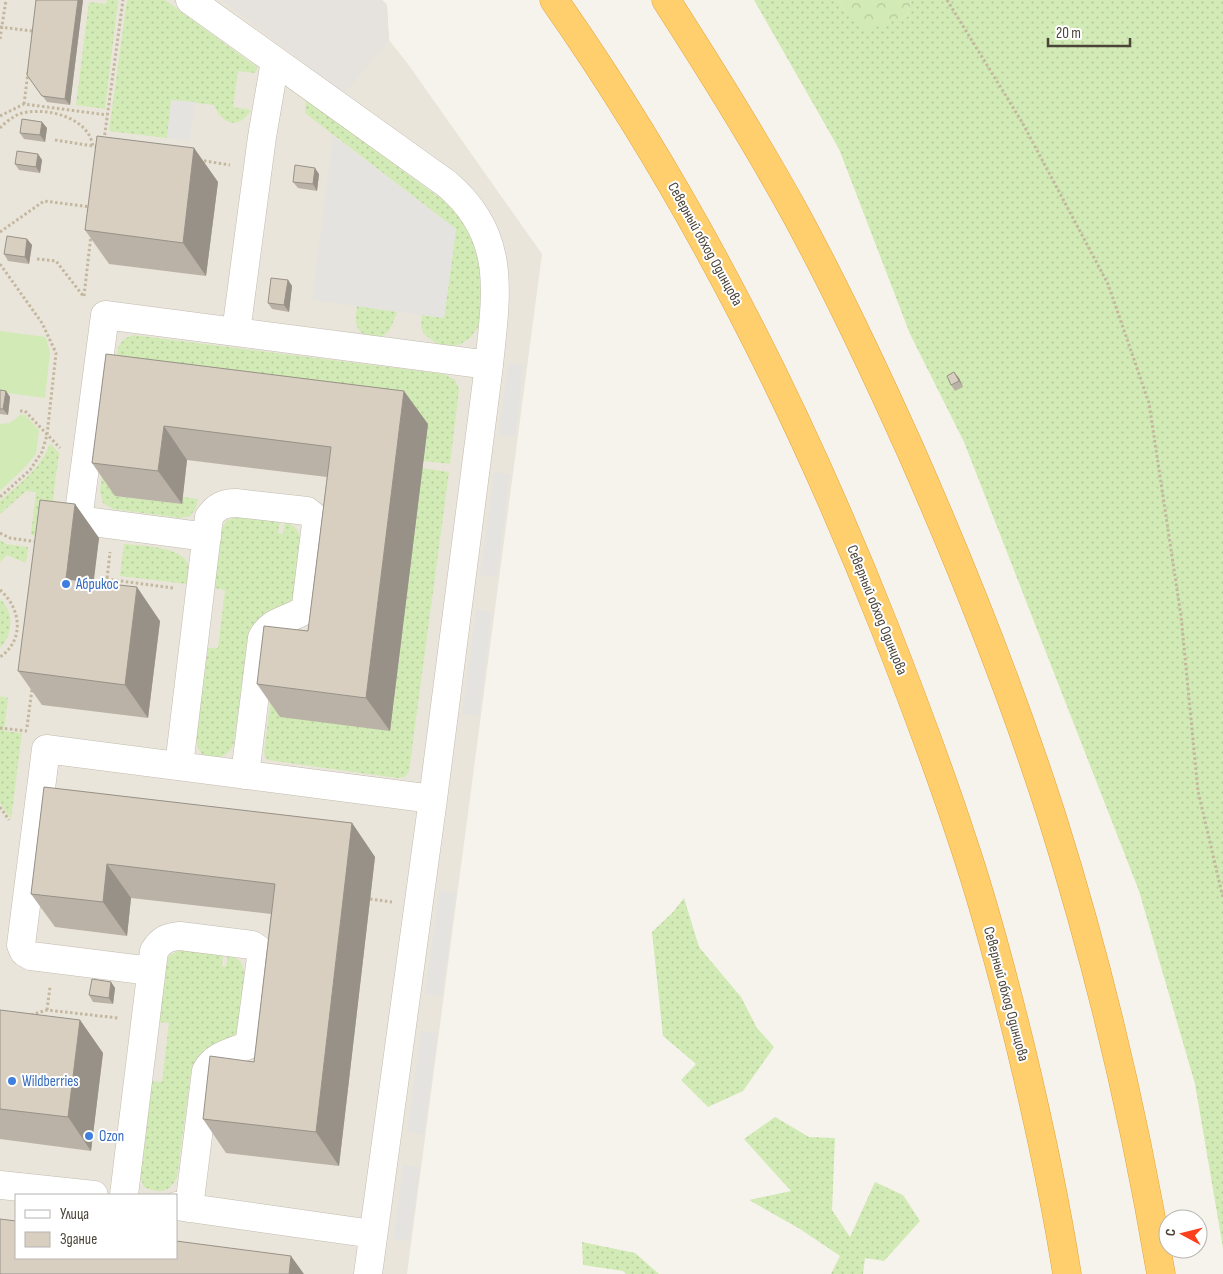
<svg xmlns="http://www.w3.org/2000/svg" width="1223" height="1274" viewBox="0 0 1223 1274" font-family="'Sofia Sans Condensed',sans-serif">
	<style>
		.residential { fill: #eae5da; fill-rule: evenodd }
		.industrial { fill: #e6e2dd }
		.grass { fill: url(#grass-dots) }
		.forest { fill: url(#forest-crowns) }
		.garden { fill: #d2eab5 }
		.parking { fill: #e5e3e0 }
		.lines { fill: none; stroke-linecap: round; stroke-linejoin: round }
		.minor-casing { stroke: #c2bbae; stroke-width: 29 }
		.highway-casing { stroke: #e0a43c; stroke-width: 29 }
		.path { stroke: #c4b79f; stroke-width: 3; stroke-dasharray: 2.5 2.5; stroke-linecap: butt }
		.minor { stroke: #fff; stroke-width: 28 }
		.highway { stroke: #ffcf6e; stroke-width: 28 }
		.wall { fill: #bab2a6 }
		.shaded-wall { fill: #979187 }
		.building { fill: #d8cfc1; stroke: #979187 }
		.shop-dot { fill: #3f7fe0; stroke: #fff; stroke-width: 2 }
		.labels { text-anchor: middle; dominant-baseline: central; stroke-width: 4; stroke-linejoin: round; paint-order: stroke }
		.street-label { font-size: 15px; fill: #4b4439; stroke: #fff }
		.shop-label { font-size: 15px; fill: #366cbe; stroke: #fff; text-anchor: start }
	</style>
	<defs>
		<pattern id="grass-dots" width="8" height="8" patternUnits="userSpaceOnUse" patternTransform="scale(1.25)"><rect width="8" height="8" fill="#d2eab5"/><path d="M2 2h.1M6 6h.1" fill="none" stroke="#b6ca9c" stroke-width="1.8" stroke-linecap="round"/></pattern>
		<pattern id="forest-crowns" width="20" height="18" patternUnits="userSpaceOnUse" patternTransform="scale(1.25)"><rect width="20" height="18" fill="#d2eab5"/><path d="M2 6a3 3 0 1 1 6 0M12 15a3 3 0 1 1 6 0" fill="none" stroke="#b6ca9c"/></pattern>
	</defs>
	<rect width="100%" height="100%" fill="#f6f3ec"/>
	<path class="residential" d="M0,0H382L387,5L389,40L408,64L542,254L407,1274H0ZM16,1195H176V1258H16Z"/>
	<path class="industrial" d="M222,0H382L387,5L389,40L344,94Z"/>
	<path class="grass" d="M107,0H118L105,109L76,105L89,2L106,4Z
		M127,0H165L257,67L256,73L238,71L233,107L251,110C239,130 222,125 214,105L172,100L167,138L109,131Z
		M754,0H838L846,12L888,22L908,16L911,0H1223V1248L1195,1084L1139,891L964,442L910,334L839,149Z
		M306,100L454,208L468,224L482,269L483,297L479,326L470,338L459,345L447,346L437,344L424,334L421,326L422,315L444,318L456,229L305,113Z
		M357,306L397,312C394,319 392,327 387,333C378,341 361,337 357,326C354,321 357,312 357,306Z
		M133,335L444,374L455,380L459,389L450,464L423,461L427,424L129,387L115,496L181,504L183,497L198,499L196,508L190,516L181,518L113,509L103,503L100,491L118,347L124,339Z
		M50,443L59,453L48,537L31,535L36,492L26,491L0,514V501C19,484 41,469 50,443Z
		M422,468L449,472L409,771L405,777L397,778L268,760L265,757L264,752L276,658L390,731Z
		M241,515L280,520L278,533L283,534L285,520L296,528L301,538L293,600C272,617 259,605 248,638L234,744C225,763 199,764 196,740L208,648H218L225,590L214,588L222,529L226,521Z
		M0,540L6,544L28,547L26,563L7,555L0,562Z
		M124,544C141,546 187,546 189,568C189,573 187,579 187,584L120,576Z
		M0,599C15,613 13,634 0,648Z
		M0,696L8,698L4,731L22,733L11,819L0,803Z
		M684,898L699,947L741,997L757,1028L774,1047L743,1091L708,1107L681,1080L696,1064L663,1036L652,932L673,912Z
		M184,948L223,953L222,966L226,967L228,954L240,961L245,972L237,1034C216,1050 201,1040 191,1072L177,1177C170,1193 159,1194 144,1187L139,1174L152,1081L162,1082L169,1023L158,1022L166,962L170,955Z
		M775,1117L809,1137L835,1138L832,1210L850,1237L875,1182L903,1195L920,1221L884,1261L865,1258L863,1274H831L840,1256L800,1229L749,1200L791,1191L744,1139Z
		M582,1242L635,1253L659,1274H626L623,1271L583,1265Z"/>
	<path class="forest" d="M838,0H911L908,16L864,30L846,12Z"/>
	<path class="garden" d="M0,331L46,337L50,353L45,398L0,392Z
		M21,414L25,415L39,430L36,454L26,466L0,491V424L10,423Z"/>
	<path class="parking" d="M171,100L195,102L190,141L167,138Z
		M333,136L456,229L444,318L312,300Z
		M508,363L524,365L515,437L498,435Z
		M494,472L510,474L497,577L480,575Z
		M476,610L492,612L479,716L462,714Z
		M439,891L456,893L442,996L425,994Z
		M421,1031L438,1033L424,1135L407,1132Z
		M403,1164L420,1167L410,1241L393,1239Z"/>
	<g class="lines">
		<defs>
			<path id="minor" d="M190,0L447,184C508,236 496,294 489,365L433,799L368,1274
				M236,332L262,137L275,61
				M207,537L78,520L105,315L489,365
				M179,766L209,517C216,507 223,503 236,503L307,511L313,516L316,524L306,605L303,611C288,620 270,621 262,638L245,775
				M151,971L31,956L24,952L21,945L46,749L433,799
				M0,1185L94,1195
				M124,1195L154,951C161,940 167,937 180,936L252,945L258,949L261,958L250,1039L248,1045C232,1053 215,1054 206,1071L189,1208
				M176,1206L373,1234"/>
			<path id="highway" d="M554,0C690,194 797,406 884,626C912,697 939,769 963,842C986,910 1004,980 1021,1049C1039,1124 1055,1198 1067,1274
				M666,0C711,70 755,140 795,213C837,290 874,369 910,449C963,569 1012,692 1052,817C1099,966 1135,1119 1161,1274"/>
		</defs>
		<use href="#minor" class="minor-casing"/>
		<use href="#highway" class="highway-casing"/>
		<path class="path" d="M947,0L1022,122L1108,284L1149,403L1181,616L1198,791L1223,898
			M0,27L32,31V34
			M0,39L6,0
			M24,104L28,72
			M0,116L24,104L107,115
			M0,128C5,123 12,117 19,114C40,107 77,114 89,135C91,138 92,143 93,146L99,147
			M55,140L93,146
			M104,140L123,0
			M199,160L230,165
			M0,232L44,201L91,207
			M37,259L56,261L84,297
			M0,264L42,323L56,353L47,435L42,452L30,470L0,497
			M84,296L91,235
			M20,411H25L60,448
			M0,533L10,538L38,542
			M106,579L173,588
			M106,588L110,552
			M0,590C21,608 25,640 0,657
			M27,727L32,689
			M0,728L27,731
			M0,807L9,820
			M370,899L392,902
			M47,1010L50,987
			M31,1015L47,1010L118,1018"/>
		<use href="#minor" class="minor"/>
		<use href="#highway" class="highway"/>
	</g>
	<path class="wall" d="M36,0H83L70,105L47,102L27,75Z
		M42,122L47,128L45,142L24,139L20,133Z
		M194,148L218,182L206,276L109,264L85,230Z
		M38,154L42,160L40,173L19,170L15,164Z
		M319,174L317,191L298,188L293,182Z
		M27,239L32,245L29,264L8,261L4,254Z
		M288,280L292,286L289,312L272,309L268,303Z
		M106,354L428,424L390,731L280,717L257,684L308,631L327,477L187,460L182,504L115,496L92,463Z
		M959,378L963,387L955,391L951,385Z
		M0,390L6,391L10,397L8,415L0,414Z
		M75,504L99,538L93,582L160,621L148,718L42,705L18,671Z
		M44,787L352,823L375,857L339,1166L226,1153L203,1119L254,1062L271,914L131,898L127,936L55,927L31,894Z
		M111,982L115,988L113,1004L93,1002L89,995Z
		M0,1010L80,1020L103,1053L91,1151L0,1139Z"/>
	<path class="shaded-wall" d="M78,0H83L70,105L65,99Z
		M42,122L47,128L45,142L40,135Z
		M194,148L218,182L206,276L183,243Z
		M38,154L42,160L40,173L36,167Z
		M315,168L319,174L317,191L313,184Z
		M27,239L32,245L29,264L25,257Z
		M288,280L292,286L289,312L284,305Z
		M954,372L959,378L963,387L959,381Z
		M6,391L10,397L8,415L3,409Z
		M404,391L428,424L390,731L366,698Z
		M164,426L187,460L182,504L158,471Z
		M75,504L99,538L90,612L66,579Z
		M137,587L160,621L148,718L125,685Z
		M352,823L375,857L339,1166L316,1132Z
		M107,864L131,898L127,936L103,902Z
		M111,982L115,988L113,1004L109,998Z
		M80,1020L103,1053L91,1151L68,1117Z
		M291,1256L304,1274H289Z"/>
	<path class="building" d="M36,0H78L65,99L42,96L27,75Z
		M22,119L42,122L40,135L20,133Z
		M97,136L194,148L183,243L85,230Z
		M17,151L38,154L36,167L15,164Z
		M295,165L315,168L313,184L293,182Z
		M7,236L27,239L25,257L4,254Z
		M271,278L288,280L284,305L268,303Z
		M106,354L404,391L366,698L257,684L264,626L308,631L331,447L164,426L158,471L92,463Z
		M954,372L959,381L951,385L947,376Z
		M0,390L6,391L3,409H0Z
		M40,500L75,504L66,579L137,587L125,685L18,671Z
		M44,787L352,823L316,1132L203,1119L210,1056L254,1062L275,884L107,864L103,902L31,894Z
		M92,979L111,982L109,998L89,995Z
		M0,1010L80,1020L68,1117L0,1109Z
		M0,1219L16,1221V1258H176V1241L291,1256L289,1274H0Z"/>
	<g class="shop-dot">
		<circle cx="66" cy="584" r="5"/>
		<circle cx="12" cy="1081" r="5"/>
		<circle cx="89" cy="1136" r="5"/>
	</g>
	<g class="labels">
		<g class="street-label">
			<text transform="translate(705 244) rotate(61)">Северный обход Одинцова</text>
			<text transform="translate(877 610) rotate(68)">Северный обход Одинцова</text>
			<text transform="translate(1006 994) rotate(75)">Северный обход Одинцова</text>
		</g>
		<g class="shop-label">
			<text x="76" y="584">Абрикос</text>
			<text x="22" y="1081">Wildberries</text>
			<text x="99" y="1136">Ozon</text>
		</g>
	</g>
	<rect x="15" y="1194" width="162" height="65" fill="#ffffff" stroke="#b7b4b0"/>
	<rect x="25" y="1210" width="25" height="8" fill="#ffffff" stroke="#b7b4b0"/>
	<text x="60" y="1219" font-size="15" fill="#4b4439">Улица</text>
	<rect x="25" y="1232" width="25" height="15" fill="#d8cfc1" stroke="#b7b4b0"/>
	<text x="60" y="1244" font-size="15" fill="#4b4439">Здание</text>
	<g transform="translate(1183 1234) rotate(277)"><circle r="24" fill="#ffffff" stroke="#b7b4b0"/>
	<path d="M0-4L9 19L0 12L-9 19Z" fill="#fc3f1d"/>
	<text y="-8" font-size="14" font-weight="bold" text-anchor="middle" fill="#4b4439">С</text>
	</g>
	<path d="M1048 38v8h82v-8" fill="none" stroke="#4b4439" stroke-width="2.5"/>
	<text x="1056" y="38" font-size="15" fill="#4b4439" stroke="#ffffff" stroke-width="4" paint-order="stroke">20 m</text>
</svg>
